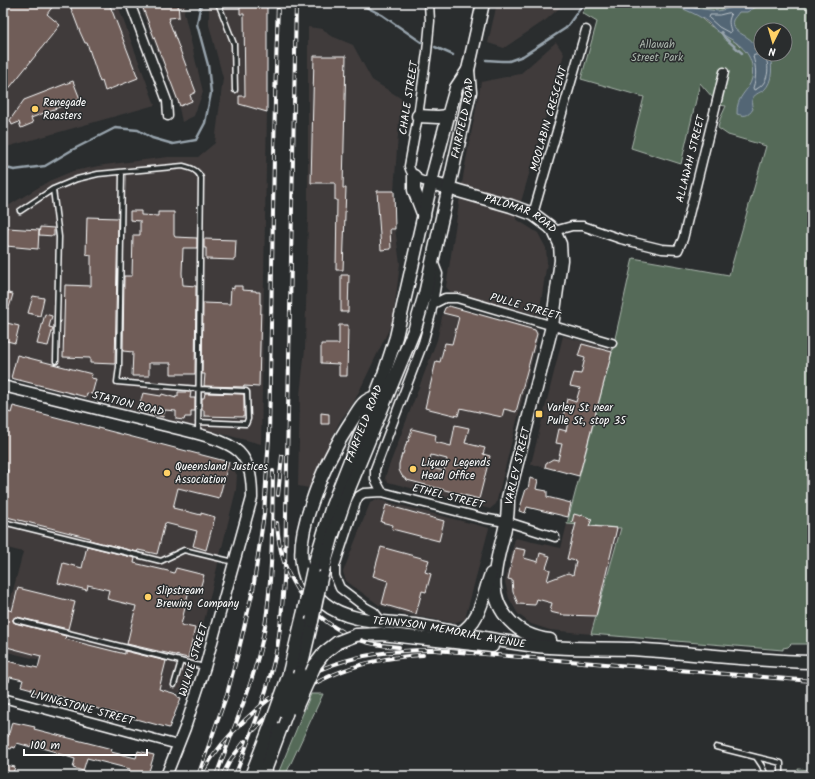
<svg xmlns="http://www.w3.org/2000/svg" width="815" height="779" viewBox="0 0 815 779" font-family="Kalam,sans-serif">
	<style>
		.built { fill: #3f3b3b }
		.green { fill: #546b58; stroke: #aab5ac; fill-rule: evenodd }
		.water { fill: #526675; stroke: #97a3ac }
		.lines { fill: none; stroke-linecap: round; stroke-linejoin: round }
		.shore { stroke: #bac2c8; stroke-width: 1 }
		.stream { stroke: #97a3ac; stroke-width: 2.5 }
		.building { fill: #6f5d58; stroke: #fff; fill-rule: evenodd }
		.service-casing { stroke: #fff; stroke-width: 7 }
		.minor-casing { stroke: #fff; stroke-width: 11 }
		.tertiary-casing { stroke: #fff; stroke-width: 13 }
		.secondary-casing { stroke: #fff; stroke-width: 15 }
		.service { stroke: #2a2d2e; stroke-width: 4 }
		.minor { stroke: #2a2d2e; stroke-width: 8 }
		.tertiary { stroke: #2a2d2e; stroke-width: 10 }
		.secondary { stroke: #2a2d2e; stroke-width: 12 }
		.rail-casing { stroke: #fff; stroke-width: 4 }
		.rail { stroke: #2a2d2e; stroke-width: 2.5; stroke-dasharray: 8; stroke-linecap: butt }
		.secondary-bridge-casing { stroke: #fff; stroke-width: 15; stroke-linecap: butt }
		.secondary-bridge { stroke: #2a2d2e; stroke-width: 12 }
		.poi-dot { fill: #ffd166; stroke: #2a2d2e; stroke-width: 1.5 }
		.labels { text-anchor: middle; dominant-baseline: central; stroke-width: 3; stroke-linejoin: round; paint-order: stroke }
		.park-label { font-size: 11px; fill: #aab5ac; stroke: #2a2d2e }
		.street-label { font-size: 11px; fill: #fff; stroke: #2a2d2e }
		.poi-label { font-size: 11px; fill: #fff; stroke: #2a2d2e; text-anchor: start }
	</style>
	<rect width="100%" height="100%" fill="#2a2d2e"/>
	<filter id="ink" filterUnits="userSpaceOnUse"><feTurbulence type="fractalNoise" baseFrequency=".025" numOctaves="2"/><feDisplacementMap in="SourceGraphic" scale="8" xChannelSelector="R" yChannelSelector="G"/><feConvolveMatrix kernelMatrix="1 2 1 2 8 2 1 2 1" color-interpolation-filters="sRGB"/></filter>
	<g filter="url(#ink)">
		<path class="built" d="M3,3H117L155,105L3,148Z
			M139,3H186L184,12L203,92L194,116L182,122L179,108Z
			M215,3H267V112L261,444L3,377V209L49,181L73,171L104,165L168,157H198L215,143L223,78L209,25V5Z
			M497,3H565L547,19L504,48L488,43Z
			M308,27L323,29L329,35L353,45L372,80L402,99L399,121L394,191L395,229L400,263L393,321L355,400L339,423L309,488L298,486L300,395L305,349L308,218Z
			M556,42L564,54L516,219L538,233L546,248L547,262L539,315L451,292L446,287L464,171L481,82L520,74Z
			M449,306L535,328L539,333L496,504L490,509L388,482L385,479L386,474L437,340L444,308Z
			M563,336L613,349L579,476L531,464Z
			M3,404L229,462L237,475L236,490L186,695L3,651V629L23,552L3,547Z
			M376,499L489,528L465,619L454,623L408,615L379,605L346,581L343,572L370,503Z
			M567,524L621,528L591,634L550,630L531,624L518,614L509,598L505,582L515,538L561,548Z"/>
		<path class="green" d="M589,3H812V649L807,644H791L788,647L783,648V650L591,634L621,528L567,524L612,352L633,258L729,275L766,146L728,135L718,128L720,119L726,106L719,105L700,83L681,164L631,148L644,97L581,79L597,22L582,13ZM693,7L742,39L740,47C726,31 705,29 693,7ZM761,30H785V54H761Z
			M311,694H323L285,776H277Z
			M798,769L812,770V776H798Z"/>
		<path class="water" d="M673,3H685L695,8L718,11L749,3H763L747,12H739C737,15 734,18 733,20C728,34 758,36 754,49L756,51H761V54H769C773,65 773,82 764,90C759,93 754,94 752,100C751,103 752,106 753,109C748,117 744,116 737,114C736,95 749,92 752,78C755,58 744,46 727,37C724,35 720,33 717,31C714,29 713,26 710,24C700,15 685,10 672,4Z"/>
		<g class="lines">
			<path class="shore" d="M729,13L731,15C728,21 729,24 731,31L730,33L719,27L709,18L710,15H719Z
				M763,54L755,55L753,56C756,68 757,76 753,88L754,90C769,85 771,66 764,54"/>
			<path class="stream" d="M358,3L382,15L421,42
				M721,32L725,38L742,53
				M435,47L453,55
				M486,60L502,61H509L523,56L566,28L584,3
				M3,167L14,170L45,166L72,150L115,128L138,130L152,138L173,144L196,140L205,123L211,93L208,65L197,24L201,3"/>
		</g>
		<path class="building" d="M3,3H50L53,6L47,14L60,25L3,96Z
			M69,3H109L138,78L105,91L102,81L100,82L87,43H85L80,32Z
			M141,3H178L179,17L169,18L170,20L169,21L196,92L190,95L192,101L180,106Z
			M240,3H267V112L239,104V96H245L244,14H240Z
			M314,56H346L343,188H346L343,270H336L337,200H335V183H311Z
			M73,81L80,99L31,118L33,123L21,128L19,122L12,125L10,120L24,100Z
			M377,191H394L395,229H390L391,249L381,250Z
			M130,211H141V215L158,216V212H174V235L175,237L197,238V248H183L182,273L183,285L196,286L195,374H171V363H149V376H132L133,352L123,351L124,276H132L133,235H140V221L130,220Z
			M87,217L118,218L115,364L90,363V358L63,357L65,285L91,286V255L86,254Z
			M40,227L54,228V236L39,235Z
			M7,228L39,230L38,249L6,246Z
			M204,239L236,240L235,260L206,259V248H204Z
			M341,275H349L348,312H341Z
			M234,286H242V290L256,291V292H260V304H261L259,387L244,386V387L204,386L205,374H202L203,303L230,304L231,288L234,289Z
			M3,292L13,294L9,308L3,307Z
			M33,296L44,298L40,316L28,313Z
			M449,306L535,330L537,334L516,412L504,409L502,417L460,408L458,416L425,408L436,361L440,362L445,343L452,344L459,317L443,313L445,308Z
			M45,314L52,316L49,327L53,328L48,346L37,344Z
			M3,322L19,326L15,343L3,340Z
			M339,325H348L347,376H339V364L321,363V344H339Z
			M582,344L612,352L579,476L545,467L546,463L553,459L558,460L562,444L556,443L559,429L566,431L569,418L563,417L567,399L576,402L580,388L570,386L574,373L581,374L585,358L578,356Z
			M17,355L92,374L91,378L96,379L92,394L87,393L86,397L11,378Z
			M178,392H191L190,398H195V411H191V417H185L184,420L176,419V411L165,410L163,417L138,410L143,393L161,396L162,394L176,398V396H178Z
			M205,393L244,394V417L204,416V410H202V398H204Z
			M13,406L229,462L219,498L178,488L173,508L201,515V513L215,517L206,550L193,546L197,531L165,523L157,554L138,550L137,552L89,540L90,538L3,516V489L8,470L3,469V410L11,413Z
			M321,413L329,414V424H321Z
			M455,425L469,428L465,443L485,448L483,454L490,456L479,499L407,480L402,476L399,470V464L402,454H403L407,441L408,442L412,429L436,435L435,442L451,446ZM431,455L447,459L444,471L428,467Z
			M530,478L538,480L536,489L547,491V497L571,503L568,517L527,507L525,513L519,511L526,489H528Z
			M386,505L444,521L439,541L392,529L393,525L381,522Z
			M574,514L581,516L582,515L592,519L589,526L617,528L596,616L563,615L550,612L552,603L537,599L535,605L518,604L513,592L512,580L508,579L515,548L526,550L524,558L538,562L540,553L550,556L546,568L550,570L547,581L568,573L573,575L576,561L567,559L576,523L572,522Z
			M87,546L135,558L134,563L168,571L174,573L176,568L204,575L199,592L189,590L181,625L195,628L188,658L127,644L136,606L107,599L109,590L88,585L87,590L58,583L63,563L82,568Z
			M381,547L429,560L425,572L431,574L426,592L422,591L416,614L382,604L388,581L373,576Z
			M18,588L75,602L68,629L17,617L13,619V621L15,623L66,636L65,639L125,654V651L166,661L159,689L173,693L178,695V697L181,698L169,728L65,700V698L42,692L41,694L31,691L32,689L21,686L23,680L10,677L9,682L3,681V660L38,668L41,656L3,646L5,636H3V608L12,611Z
			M12,722L35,727L34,729L112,749L111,752L136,758L138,751L154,755L150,768L148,773H146L145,776H128L130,769L87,758L83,771L73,768L75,759L56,753V752L31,745V747L17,743L15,748L12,747L11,749L3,747V736L8,737Z
			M6,765L15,767L12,776H3Z"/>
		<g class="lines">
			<defs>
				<path id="service" d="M218,3L234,44L235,90
					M122,172L119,367L117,382L199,389L246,391L247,392L248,419L246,424L198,422
					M53,189L59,237L56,361
					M20,211L53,189L77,179L98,174L183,166C191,168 198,170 201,178L198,434
					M3,522L161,561L184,550L234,562
					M16,620L204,667
					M174,685L181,661
					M716,747L756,757L762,766L766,776
					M756,757L781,763V776"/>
				<path id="minor" d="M130,3L167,101L168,116
					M429,3L430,21L427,52L418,116L409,166C412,178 420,181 431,183
					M533,214L586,30
					M554,231L572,226H583L621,239L662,249L678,250L683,239L724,72
					M433,304L445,298H457L612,343
					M382,492L375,479V469L423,343L431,314L438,274L433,261
					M381,621L374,612L365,607L340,588L335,576V566L356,502L359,496L364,493L382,492L483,518L511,523L555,537
					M3,698L178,745"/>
				<path id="tertiary" d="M3,386C56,399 109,412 162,425C182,430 225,438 239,452C251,464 252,482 252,498L205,667L185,728L166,776"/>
				<g id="secondary">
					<path d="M418,116L438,117L448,116"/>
					<path d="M414,176V190L424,216"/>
					<path id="s1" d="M431,183L511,206L533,214L549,226L554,231L560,244L561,260L552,326L508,498C508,506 508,515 506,523C500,556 481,591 510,621C520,632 535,638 550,640"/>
					<path id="s2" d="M375,397C372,398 367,400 365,402C361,405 357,412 354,417C336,444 321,473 311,505C299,539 293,577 324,603C348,623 386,621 415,625C460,632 504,644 549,647C577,649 605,648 633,649C693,653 752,661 812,662"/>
					<path id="s3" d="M313,569L332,506L383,377L396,337L434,170L448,116L456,88L468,70"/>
					<path id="s4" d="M321,578L333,534L348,491L415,328L425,294L470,92L468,70L483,3"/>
					<path d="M460,633C481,621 483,595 491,574"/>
					<path d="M356,635L381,634L492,646"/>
					<path d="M315,665L324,653L338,642"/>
					<path d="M300,672L312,621"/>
					<path d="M288,677L304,611"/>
					<path d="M251,776L272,722"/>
					<path d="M263,776L286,714"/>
				</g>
			</defs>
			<use href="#service" class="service-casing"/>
			<use href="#minor" class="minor-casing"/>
			<use href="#tertiary" class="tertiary-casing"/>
			<use href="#secondary" class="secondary-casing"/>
			<use href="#service" class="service"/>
			<use href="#minor" class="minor"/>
			<use href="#tertiary" class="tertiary"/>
			<use href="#secondary" class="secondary"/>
			<defs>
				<path id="rail" d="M278,495L282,456
					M277,523C280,579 310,622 363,641C375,645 387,646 399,647
					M254,730C300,682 357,658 423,655
					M204,770C215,751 230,734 246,719C301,667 360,649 435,650L812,681
					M198,776L227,694L238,653L253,590L264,514L269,437L275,100L278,3
					M216,776C234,726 256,678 265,626C273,575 272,523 273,471
					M222,776L231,759L245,741
					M235,776C251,734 268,692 277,648C282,621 283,593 285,566L296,3"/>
			</defs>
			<use href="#rail" class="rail-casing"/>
			<use href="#rail" class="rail"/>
			<defs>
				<path id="secondary-bridge" d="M304,611L313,569
					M312,621L321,578
					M338,642L356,635
					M296,708L315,665
					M286,714L300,672
					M272,722L288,677"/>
			</defs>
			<use href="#secondary-bridge" class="secondary-bridge-casing"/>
			<use href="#secondary-bridge" class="secondary-bridge"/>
		</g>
	</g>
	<g class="poi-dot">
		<circle cx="35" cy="109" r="4"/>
		<rect x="535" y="410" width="8" height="8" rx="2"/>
		<circle cx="413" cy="469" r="4"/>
		<circle cx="167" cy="473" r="4"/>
		<circle cx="148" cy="597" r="4"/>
	</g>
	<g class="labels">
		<g class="park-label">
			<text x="657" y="45">Allawah<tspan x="657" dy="13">Street Park</tspan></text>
		</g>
		<g class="street-label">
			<text transform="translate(409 98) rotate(-81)">CHALE STREET</text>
			<text stroke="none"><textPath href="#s4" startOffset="483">FAIRFIELD ROAD</textPath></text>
			<text transform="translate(549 119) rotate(-74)">MOOLABIN CRESCENT</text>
			<text transform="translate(691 159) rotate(-76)">ALLAWAH STREET</text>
			<text stroke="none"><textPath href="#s1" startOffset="95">PALOMAR ROAD</textPath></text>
			<text transform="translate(525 307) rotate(16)">PULLE STREET</text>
			<text transform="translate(128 404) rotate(14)">STATION ROAD</text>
			<text stroke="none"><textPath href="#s3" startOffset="154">FAIRFIELD ROAD</textPath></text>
			<text transform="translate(518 466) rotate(-77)">VARLEY STREET</text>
			<text transform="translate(448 497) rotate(14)">ETHEL STREET</text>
			<text stroke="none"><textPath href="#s2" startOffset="364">TENNYSON MEMORIAL AVENUE</textPath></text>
			<text transform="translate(194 660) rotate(-73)">WILKIE STREET</text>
			<text transform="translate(82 708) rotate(15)">LIVINGSTONE STREET</text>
		</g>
		<g class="poi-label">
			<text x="43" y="103">Renegade<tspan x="43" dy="13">Roasters</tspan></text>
			<text x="547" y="408">Varley St near<tspan x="547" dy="13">Pulle St, stop 35</tspan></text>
			<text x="421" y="463">Liquor Legends<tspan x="421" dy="13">Head Office</tspan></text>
			<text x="175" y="467">Queensland Justices<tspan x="175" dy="13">Association</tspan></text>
			<text x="156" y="591">Slipstream<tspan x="156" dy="13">Brewing Company</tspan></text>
		</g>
	</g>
	<rect width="815" height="779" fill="none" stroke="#2a2d2e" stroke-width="16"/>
	<rect x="8" y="8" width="799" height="763" fill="none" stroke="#fff" stroke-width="1.5" filter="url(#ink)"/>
	<g transform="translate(773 42) rotate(185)"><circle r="19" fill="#2a2d2e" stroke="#7f8182"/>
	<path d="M0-3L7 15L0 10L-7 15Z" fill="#ffd166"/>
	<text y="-6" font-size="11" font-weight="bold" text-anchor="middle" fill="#ffffff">N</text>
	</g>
	<path d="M24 749v6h123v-6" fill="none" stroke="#ffffff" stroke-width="2"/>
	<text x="30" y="749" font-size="12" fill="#ffffff" stroke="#2a2d2e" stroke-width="3" paint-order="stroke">100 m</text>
</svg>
